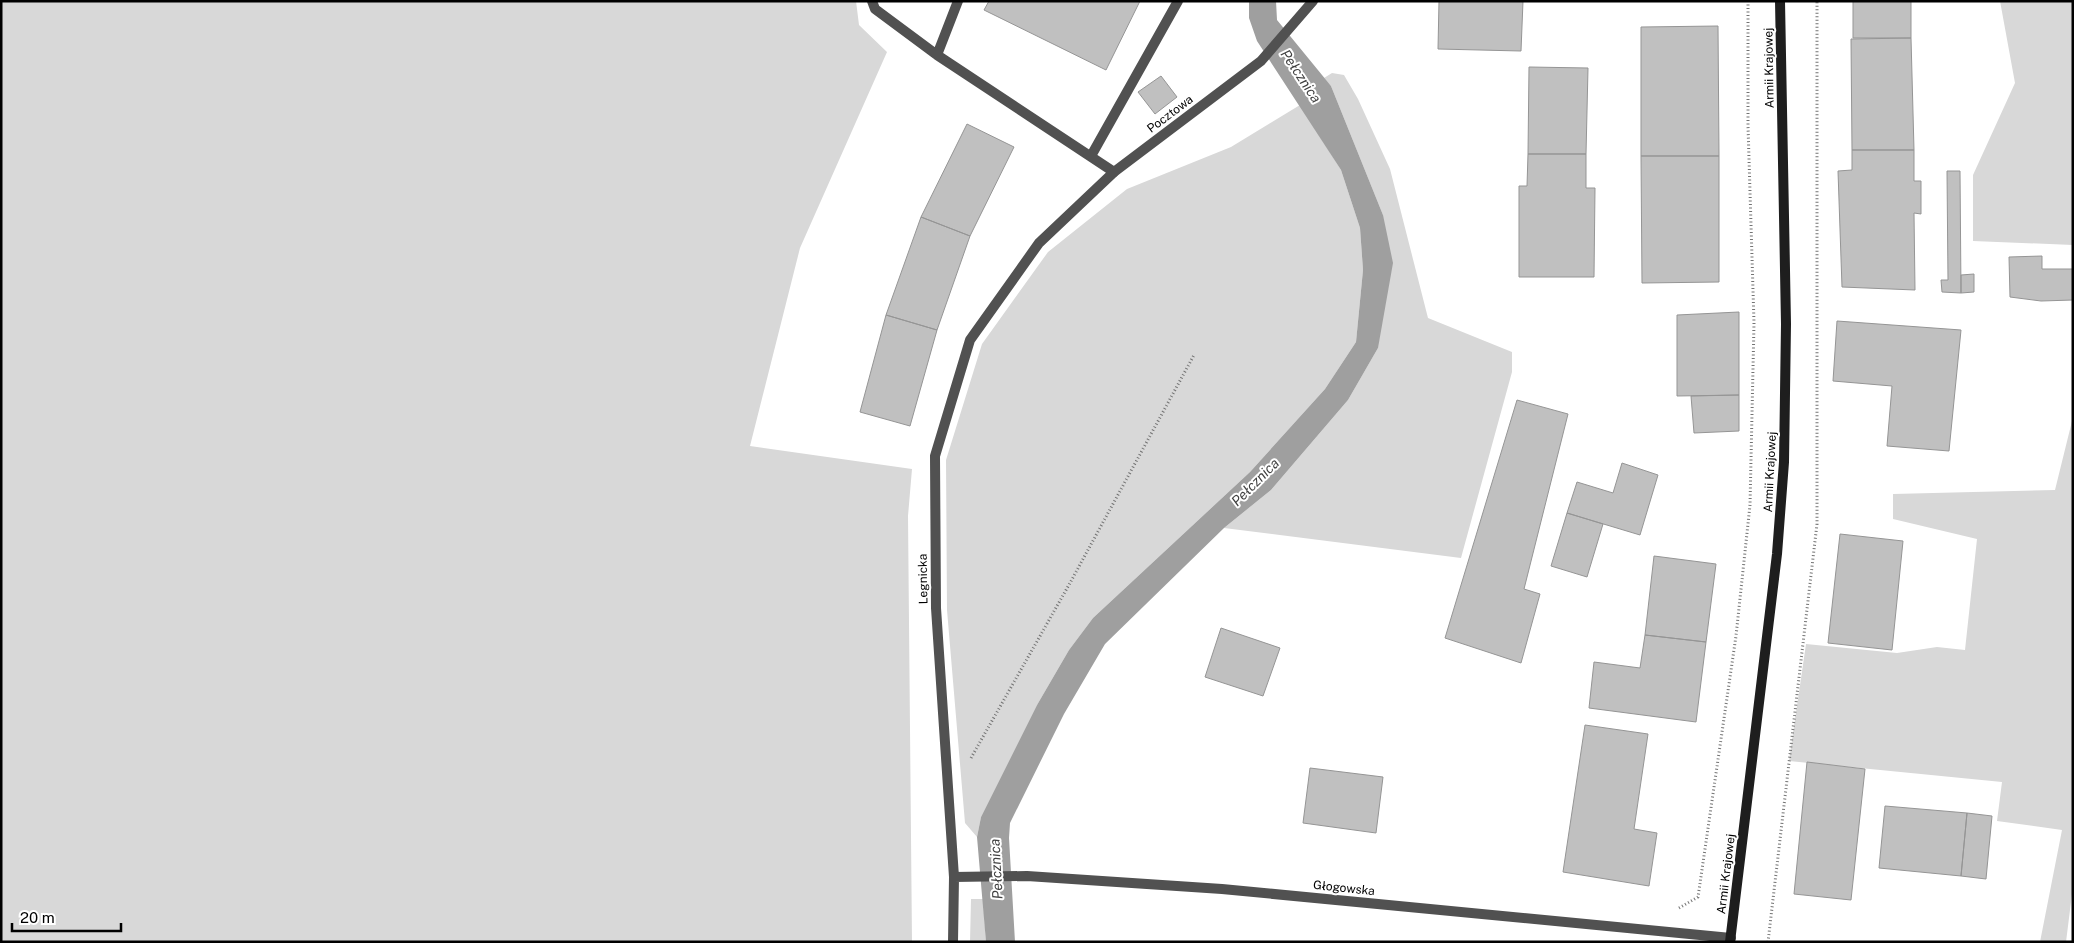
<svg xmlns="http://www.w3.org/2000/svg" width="2074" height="943" viewBox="0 0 2074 943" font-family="'Public Sans',sans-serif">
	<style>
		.green { fill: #d8d8d8 }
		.water { fill: #9f9f9f }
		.building { fill: #c0c0c0; stroke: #959595 }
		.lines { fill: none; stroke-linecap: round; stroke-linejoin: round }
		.path { stroke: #737373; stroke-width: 3; stroke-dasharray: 1 2.5; stroke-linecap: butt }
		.lane { stroke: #515151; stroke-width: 10 }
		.street { stroke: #515151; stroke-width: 10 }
		.secondary { stroke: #1e1e1e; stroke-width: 10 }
		.labels { text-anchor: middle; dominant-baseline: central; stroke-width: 4; stroke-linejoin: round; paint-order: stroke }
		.street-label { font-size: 12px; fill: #000; stroke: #fff }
		.water-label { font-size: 14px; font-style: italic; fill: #404040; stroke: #fff }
	</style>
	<rect width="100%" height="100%" fill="#fff"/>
	<path class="green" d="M1,1H856L859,25L887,52L800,248L750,446L912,469L908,516L912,942H1Z
		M2000,1H2073V245L1973,241V175L2015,83Z
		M1332,73L1344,75L1358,99L1390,169L1428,318L1512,352V372L1461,558L1224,528L1271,490L1348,400L1378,348L1383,215L1331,86L1324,78Z
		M1300,105L1341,170L1360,228L1363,270L1356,342L1325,389L1250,472L1093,618L1069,650L1037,705L981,817L977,837L965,823L947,610L946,460L982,344L1048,252L1127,189L1231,147Z
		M2073,417V886L2066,942H2040L2062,830L1997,821L2002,782L1789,761L1806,644L1897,653L1937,647L1965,650L1977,539L1893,519V494L2055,490Z
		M971,899H983L986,942H970Z"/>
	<path class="water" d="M1249,1H1276L1277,20L1331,86L1383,215L1393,263L1378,348L1348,400L1271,490L1224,528L1105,644L1064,714L1010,823L1009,838L1015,942H986L977,837L981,817L1037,705L1069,650L1093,618L1250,472L1325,389L1356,342L1363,270L1360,228L1341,170L1257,41L1249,18Z"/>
	<path class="building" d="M989,1H1140L1106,70L984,10Z
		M1439,1H1523L1521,51L1438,49Z
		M1853,1H1911V38H1853Z
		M1718,26L1719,156H1641V27Z
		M1911,38L1914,150H1852L1851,39Z
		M1529,67L1588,68L1586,154H1528Z
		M1161,76L1177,97L1155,114L1138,92Z
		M967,124L1014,147L970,236L921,217Z
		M1852,150H1914V181H1921V214L1914,213L1915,290L1842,287L1838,171L1852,170Z
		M1528,154H1586V188H1595L1594,277H1519V186H1527Z
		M1641,156H1719V282L1642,283Z
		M1947,171H1960L1961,293L1942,292L1941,280H1948Z
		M921,217L970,236L937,330L886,315Z
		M2042,256V269H2073V300L2041,301L2010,297L2009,257Z
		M1974,274V292L1961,293V275Z
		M1739,312V395L1677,396V315Z
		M886,315L937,330L910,426L860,412Z
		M1837,321L1961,330L1949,451L1887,446L1892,386L1833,381Z
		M1739,395V431L1694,433L1691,396Z
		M1517,400L1568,414L1524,589L1540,594L1521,663L1445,638Z
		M1622,463L1658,475L1640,535L1567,513L1577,482L1613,493Z
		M1567,513L1603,524L1587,577L1551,566Z
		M1840,534L1903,541L1892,650L1828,643Z
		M1654,556L1716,564L1706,642L1645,635Z
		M1221,628L1280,648L1263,696L1205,677Z
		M1645,635L1706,642L1696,722L1589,708L1594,662L1640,668Z
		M1585,725L1648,734L1634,829L1657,833L1649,886L1563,872Z
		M1807,762L1865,769L1851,900L1794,894Z
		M1310,768L1383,777L1376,833L1303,823Z
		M1885,806L1967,813L1961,876L1879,868Z
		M1967,813L1992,816L1986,879L1961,876Z"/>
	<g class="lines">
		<path class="path" d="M971,758L1070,583L1194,355
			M1679,908L1698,897L1736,636L1750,505L1754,323L1748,126V1
			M1768,942L1817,524V1"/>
		<path class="lane" d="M872,1L875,9L937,55L1114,172
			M937,55L958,1
			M1091,156L1178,1"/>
		<path class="street" d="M954,877L1027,876L1222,889L1731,938
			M953,942L954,877L936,608L935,456L970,340L1039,243L1114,172L1261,61L1313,1"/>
		<path class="secondary" d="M1730,942L1777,554L1784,462L1786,324L1780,1"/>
	</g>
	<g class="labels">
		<g class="street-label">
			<text transform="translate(1769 68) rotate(-91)">Armii Krajowej</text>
			<text transform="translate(1170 114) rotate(-37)">Pocztowa</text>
			<text transform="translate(1770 472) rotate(-87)">Armii Krajowej</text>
			<text transform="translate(923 579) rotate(-91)">Legnicka</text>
			<text transform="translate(1726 874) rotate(-83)">Armii Krajowej</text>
			<text transform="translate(1344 888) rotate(6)">Głogowska</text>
		</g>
		<g class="water-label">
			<text transform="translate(1301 76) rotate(56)">Pełcznica</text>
			<text transform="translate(1255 482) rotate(-45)">Pełcznica</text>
			<text transform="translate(996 869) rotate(-93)">Pełcznica</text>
		</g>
	</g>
	<rect width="2074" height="943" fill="none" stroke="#000000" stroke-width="5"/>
	<path d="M12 923v8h109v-8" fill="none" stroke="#000000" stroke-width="2.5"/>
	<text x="20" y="923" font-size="15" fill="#000000" stroke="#ffffff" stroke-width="4" paint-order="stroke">20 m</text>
</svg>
